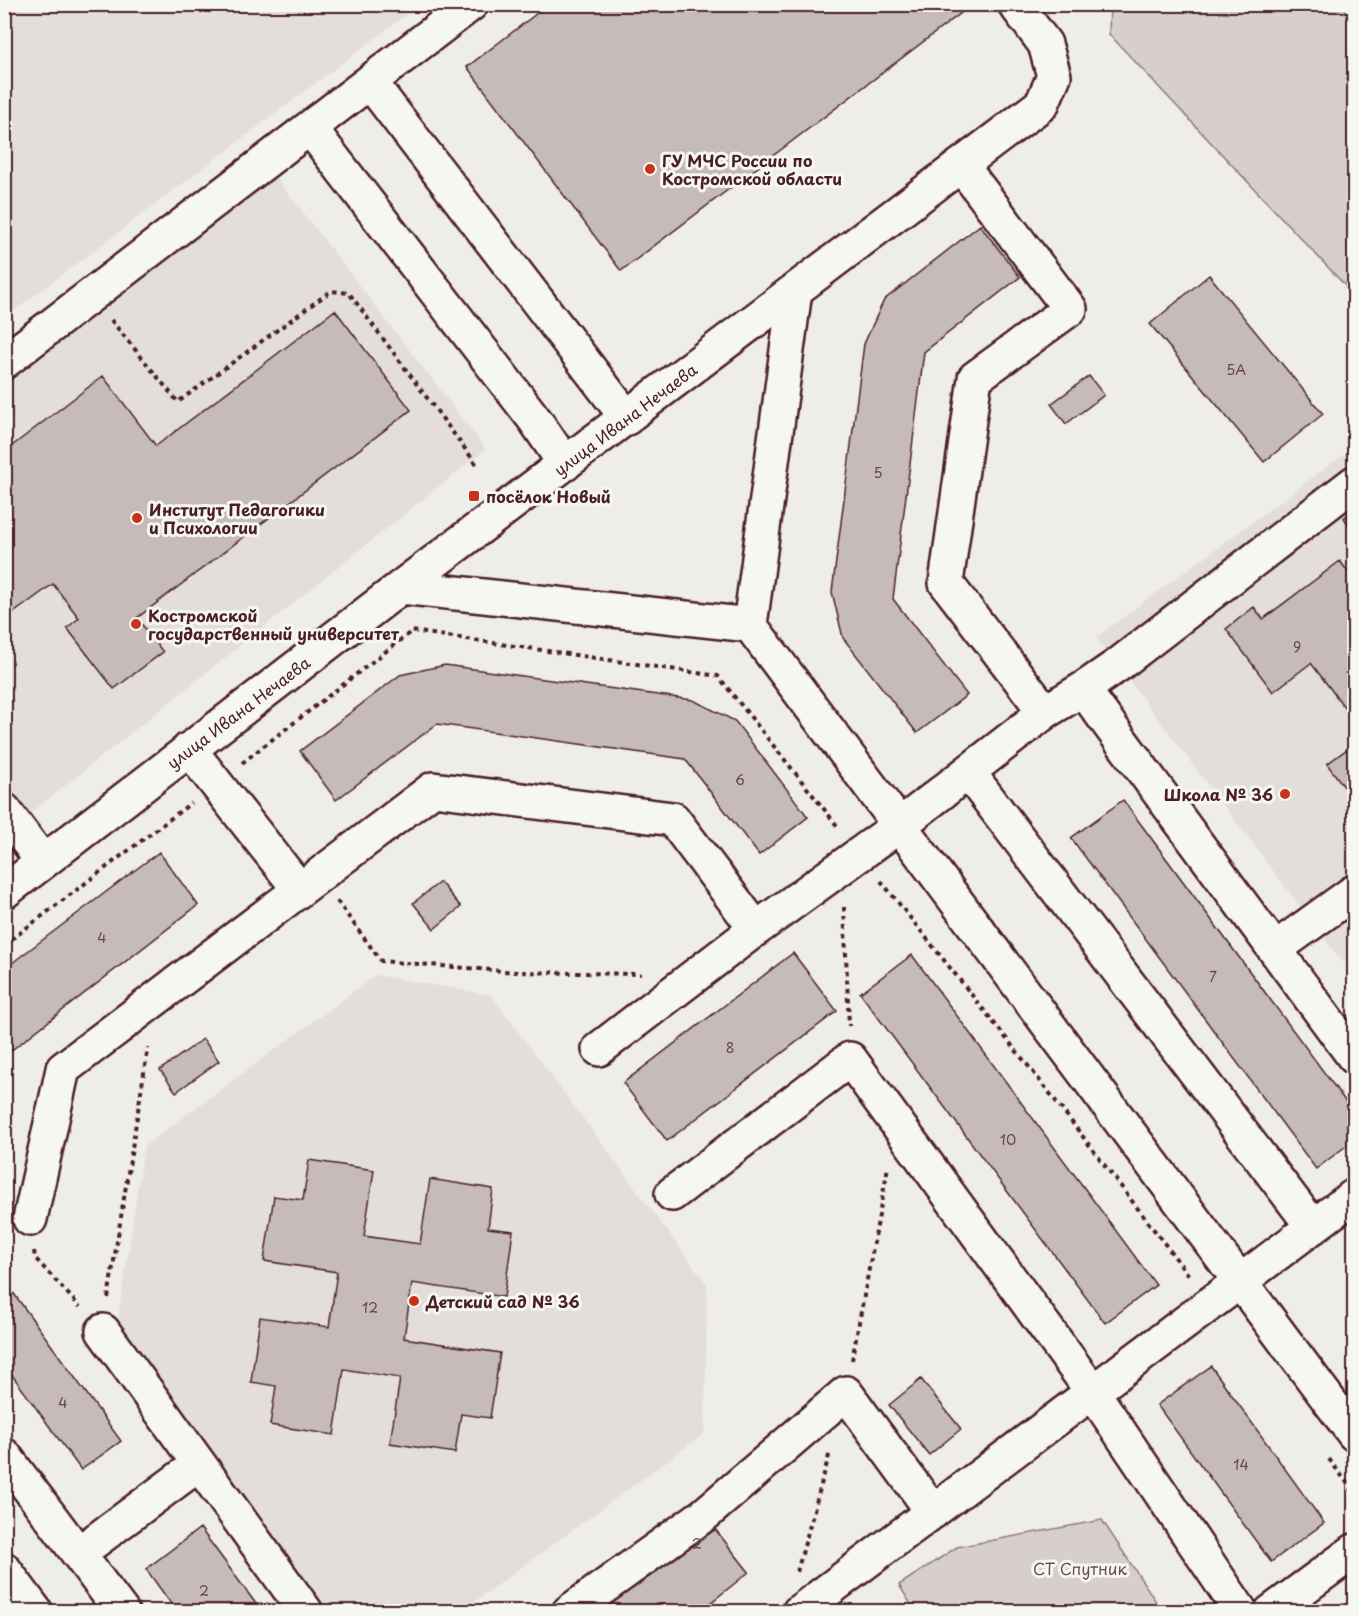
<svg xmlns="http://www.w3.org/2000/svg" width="1359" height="1616" viewBox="0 0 1359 1616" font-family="'Playpen Sans',sans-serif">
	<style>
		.built { fill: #e3dedc }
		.green { fill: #d7cfce; stroke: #90777c; stroke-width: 1.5 }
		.building { fill: #c6babb; stroke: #4a1f2b; stroke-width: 1.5 }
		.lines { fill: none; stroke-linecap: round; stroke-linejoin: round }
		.minor-casing { stroke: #4a1f2b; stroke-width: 38 }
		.path { stroke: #4a1f2b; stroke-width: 4; stroke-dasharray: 4.5 4.5; stroke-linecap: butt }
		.minor { stroke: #f6f6f2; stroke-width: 33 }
		.poi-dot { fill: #c8321e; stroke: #f6f6f2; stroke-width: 2 }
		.labels { text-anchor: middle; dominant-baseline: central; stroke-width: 6; stroke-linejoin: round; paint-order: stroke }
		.number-label { font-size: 14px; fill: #69464f }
		.poi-label { font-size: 16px; font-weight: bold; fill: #4a1f2b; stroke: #f6f6f2; text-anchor: start }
		.street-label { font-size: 16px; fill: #4a1f2b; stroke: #f6f6f2 }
		.park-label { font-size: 16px; fill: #6d4b54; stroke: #f6f6f2 }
	</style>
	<rect width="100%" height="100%" fill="#efedea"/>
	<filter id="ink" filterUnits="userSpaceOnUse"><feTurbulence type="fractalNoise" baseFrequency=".0167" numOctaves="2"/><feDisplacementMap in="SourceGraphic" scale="12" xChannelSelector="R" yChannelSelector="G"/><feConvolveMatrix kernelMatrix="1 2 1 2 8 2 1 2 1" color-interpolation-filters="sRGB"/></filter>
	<g filter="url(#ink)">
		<path class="built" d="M5,4H419V5L5,318Z
			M270,170L486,449L21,821L4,799V373Z
			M1354,447V960L1342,962L1096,637Z
			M376,975L491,995L707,1284L705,1433L462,1611L357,1612L322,1607L118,1319L144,1146Z"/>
		<path class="green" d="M1110,5H1354V295L1109,34Z
			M1102,1520L1155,1600L1159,1611H915L899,1585L957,1547Z"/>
		<path class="building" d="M549,4H955L961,13L621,271L467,67Z
			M980,225L1020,277L924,352L893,599L967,695L917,733L843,638L832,592L864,344L884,300Z
			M1209,275L1323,414L1264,462L1150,324Z
			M335,310L411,410L137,618L163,652L114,689L67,628L79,618L53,584L4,620V452L103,376L156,446Z
			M1089,376L1104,395L1066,424L1051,404Z
			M1354,510V532L1344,518Z
			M1340,561L1354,580V720L1311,663L1273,692L1226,629L1254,607L1263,619Z
			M445,665L693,700L735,721L808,817L759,855L685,759L437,724L336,800L300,751L400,675Z
			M1354,744V800L1327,764Z
			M1123,800L1354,1113V1140L1316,1169L1071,838Z
			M159,852L198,905L4,1056V969Z
			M440,882L461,907L434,929L413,903Z
			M793,953L837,1011L667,1141L623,1083Z
			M912,955L1156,1285L1105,1323L860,993Z
			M203,1039L219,1061L176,1092L160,1070Z
			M309,1160L374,1170L364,1236L420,1244L430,1179L493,1189L488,1228L513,1231L504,1297L412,1283L404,1338L500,1353L490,1418L461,1414L455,1453L390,1443L400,1378L344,1369L334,1435L270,1425L276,1386L251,1382L260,1317L329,1327L337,1272L264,1261L274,1196L303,1200Z
			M4,1280L121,1441L81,1470L4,1364Z
			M1211,1366L1324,1523L1271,1562L1157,1405Z
			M921,1379L961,1429L929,1455L889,1405Z
			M704,1515L749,1572L699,1612H583Z
			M200,1528L262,1612H177L146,1569Z"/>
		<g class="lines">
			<defs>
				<path id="minor" d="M370,82L627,418
					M310,128L535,420L565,464
					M961,165L1070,309L975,378L946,583L1045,712
					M4,362L471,4
					M401,587L750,625L795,291
					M750,625L1354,1434
					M1083,689L1354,1057
					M189,749L299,889
					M968,772L1313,1227
					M4,810L43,862
					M4,892L401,587L1042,104L1054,76L1045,44L1015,4
					M1275,949L1354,892
					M599,1049L756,929L900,825L1045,712L1083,689L1118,665L1354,483
					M672,1194L850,1059L1092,1391L1241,1612
					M30,1219L63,1069L433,789L673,819L756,929
					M103,1331L306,1612
					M4,1455L122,1612
					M79,1553L199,1464
					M4,1569L36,1612
					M569,1612L704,1515L846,1393L933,1512
					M799,1612L1354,1196
					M1271,1612L1354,1551"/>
			</defs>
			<use href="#minor" class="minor-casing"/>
			<path class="path" d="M111,320L178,402L331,291L349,293L477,465
				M242,763L412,631L718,676L839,828
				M881,881L1045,1087L1190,1277
				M337,901L381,961L516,972L641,974
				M844,907L849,1026
				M4,945L191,803
				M34,1251L35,1258L80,1307
				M108,1298L148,1048
				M852,1360L888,1167
				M1329,1459L1354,1492
				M797,1572L830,1452"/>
			<use href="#minor" class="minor"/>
		</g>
	</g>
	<g class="poi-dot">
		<circle cx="650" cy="169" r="6"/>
		<rect x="468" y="490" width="12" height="12" rx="3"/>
		<circle cx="137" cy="518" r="6"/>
		<circle cx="136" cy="624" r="6"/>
		<circle cx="1285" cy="794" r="6"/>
		<circle cx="414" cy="1301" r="6"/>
	</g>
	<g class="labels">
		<g class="number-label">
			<text x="1236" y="369">5А</text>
			<text x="878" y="472">5</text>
			<text x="1297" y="646">9</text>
			<text x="740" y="779">6</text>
			<text x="102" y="937">4</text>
			<text x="1213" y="976">7</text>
			<text x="730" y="1047">8</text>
			<text x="1008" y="1139">10</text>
			<text x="370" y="1307">12</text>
			<text x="63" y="1402">4</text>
			<text x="1241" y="1464">14</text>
			<text x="697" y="1543">2</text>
			<text x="204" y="1590">2</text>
		</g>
		<g class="poi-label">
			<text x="662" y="160">ГУ МЧС России по<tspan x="662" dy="18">Костромской области</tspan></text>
			<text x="486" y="496">посёлок Новый</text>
			<text x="149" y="509">Институт Педагогики<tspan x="149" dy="18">и Психологии</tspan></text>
			<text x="148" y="615">Костромской<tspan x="148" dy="18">государственный университет</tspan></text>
			<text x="1273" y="794" text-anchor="end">Школа № 36</text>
			<text x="426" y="1301">Детский сад № 36</text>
		</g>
		<g class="street-label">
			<text transform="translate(625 419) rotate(-37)">улица Ивана Нечаева</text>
			<text transform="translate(238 712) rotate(-37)">улица Ивана Нечаева</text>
		</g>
		<g class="park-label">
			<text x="1080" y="1568">СТ Спутник</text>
		</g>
	</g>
	<rect width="1359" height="1616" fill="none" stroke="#f6f6f2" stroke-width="24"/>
	<rect x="12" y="12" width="1335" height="1592" fill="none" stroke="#4a1f2b" stroke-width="2" filter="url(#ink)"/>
</svg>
